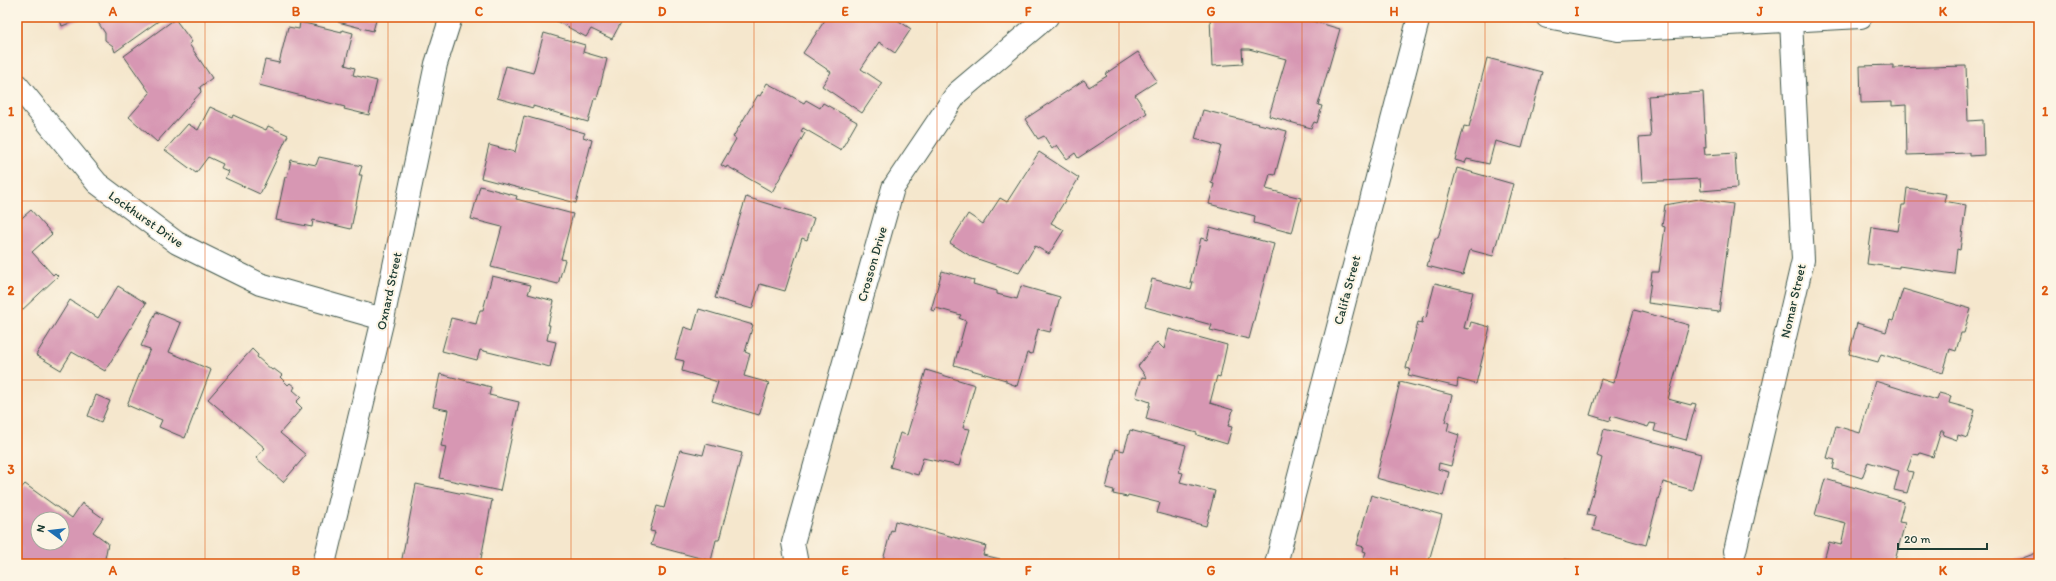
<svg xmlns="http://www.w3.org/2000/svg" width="2056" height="581" viewBox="0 0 2056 581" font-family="Itim,sans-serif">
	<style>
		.building { fill: #d797b3; fill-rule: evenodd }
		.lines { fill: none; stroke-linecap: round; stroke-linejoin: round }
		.minor-casing { stroke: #3f564b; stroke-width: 24 }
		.minor { stroke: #fff; stroke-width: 22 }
		.grid { fill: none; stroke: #de580e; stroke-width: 1; stroke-opacity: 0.55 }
		.labels { text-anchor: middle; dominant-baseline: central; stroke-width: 4; stroke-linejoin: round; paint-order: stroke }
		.street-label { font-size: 13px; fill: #1f3d34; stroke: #fcf5e5 }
		.neatline { fill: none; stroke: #de580e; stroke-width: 1.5 }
		.grid-label { font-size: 13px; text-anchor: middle; font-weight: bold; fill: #de580e }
	</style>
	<rect width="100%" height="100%" fill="#fcf5e5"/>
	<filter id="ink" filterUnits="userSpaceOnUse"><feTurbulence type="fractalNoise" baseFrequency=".025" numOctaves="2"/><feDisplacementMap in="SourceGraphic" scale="8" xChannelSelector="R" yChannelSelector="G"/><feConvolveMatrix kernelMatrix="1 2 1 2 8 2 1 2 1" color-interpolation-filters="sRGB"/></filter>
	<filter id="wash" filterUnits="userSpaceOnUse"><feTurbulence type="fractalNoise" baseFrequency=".012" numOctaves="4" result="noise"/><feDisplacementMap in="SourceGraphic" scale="16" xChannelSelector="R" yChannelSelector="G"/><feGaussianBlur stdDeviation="0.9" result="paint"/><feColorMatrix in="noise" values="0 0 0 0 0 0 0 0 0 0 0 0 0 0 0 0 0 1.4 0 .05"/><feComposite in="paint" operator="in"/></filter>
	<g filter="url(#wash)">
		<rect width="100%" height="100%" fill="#f5e7cd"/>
		<g id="blocks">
			<path class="building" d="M60,17H86L62,26L60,20Z
				M88,17H164L115,52L113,46L105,40V33L95,18L91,21Z
				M328,17H377L373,31L338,22V20Z
				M549,17H624L612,39L591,29L586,37Z
				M827,17H893L911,29L895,53L879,42L861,69L882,83L862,113L822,86L831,72L803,53Z
				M1210,17H1299L1340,29L1318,105L1322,106L1317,123L1314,122L1311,128L1269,116L1286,59L1249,49H1242L1243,64L1212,66Z
				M175,19L192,42L189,44L212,78L200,87L201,92L157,142L129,117L150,93L124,56Z
				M300,22L342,32V30L353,33L345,65L355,68L353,75L377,81L369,115L344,109L345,107L259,85L265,60L279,63L288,27L299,29Z
				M544,33L585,45L583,52L607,59L597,99H594L588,122L533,106V108L497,98L506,66L533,73Z
				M1138,52L1157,81L1135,95L1147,113L1078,158L1075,153L1067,159L1057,145L1052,149L1044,136L1038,139L1025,119L1084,80L1089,87L1107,76L1105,74Z
				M1487,58L1542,72L1522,148L1495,141L1489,164L1467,159L1465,163L1455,160L1464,126L1469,127Z
				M1893,65V68L1966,66L1968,121L1983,120L1984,155L1970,156V153L1907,155L1906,105L1892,106V102L1861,103L1860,66Z
				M767,83L804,103L806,100L820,108L823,103L857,122L841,150L803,128L801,131L805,133L772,192L727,166L726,168L721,165L736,139L733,137L758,95L760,96Z
				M1703,92L1706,147H1704L1705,155L1735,153L1737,188L1701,191L1700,179L1642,182L1639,138L1651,137L1648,96Z
				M210,107L232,117L233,115L266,130L268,126L288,135L260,194L225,178L228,171L221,168L223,164L208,157L196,173L165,150L188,124L198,130Z
				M1203,110L1287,131L1275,175L1270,174L1266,189L1301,198L1292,233L1254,223L1255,216L1209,204L1214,184L1211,183L1221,146L1195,139Z
				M524,116L585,133L583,137L592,140L576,203L481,178L489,145L515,152Z
				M1039,152L1079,178L1051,223L1064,230L1049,254L1035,246L1019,273L972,257L950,243L968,214L983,224L1000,198L1007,202Z
				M319,157L362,166L359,175H362L351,229L313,220L312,227L276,220L285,177H287L291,160L316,165Z
				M1457,168L1513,184L1493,256L1470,250L1463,275L1427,266L1435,238H1438Z
				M480,186L517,196L516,199L573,214L561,259L565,260L558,284L491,267L502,227L471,219Z
				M1907,188L1946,194L1944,201L1966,205L1960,250L1957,249L1954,274L1899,266V268L1867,264L1872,227L1898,231L1902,205H1905Z
				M746,197L814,218L807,240L802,238L785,291L760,284L752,309L715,298Z
				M1699,199L1733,204L1719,312L1648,303L1652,272H1659L1665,227L1662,226L1665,205Z
				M31,210L52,234L32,252L53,275L55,273L58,276L19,313L17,310V222Z
				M1210,227L1274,244L1249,339L1210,330L1212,325L1145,307L1152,279L1191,289L1193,282H1190L1201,238L1207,240Z
				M942,271L974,280L973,284L997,291V294L1017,299L1021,286L1060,297L1050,332L1038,329L1032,354L1027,353L1017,386L1006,382V380L954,365L966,321L959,318L961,315L936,308L935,311L931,310Z
				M492,276L531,285L528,294L554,301L548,325H550L547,340L556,342L550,367L480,350L477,360L442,351L451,318L476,324L480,310H483Z
				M1435,283L1473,292L1464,328L1469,329L1471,322L1490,327L1476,384L1458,379L1457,387L1408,375L1410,369L1406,368L1418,322L1422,323L1423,317L1426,318Z
				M118,286L146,303L105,371L72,352L61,370L36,355L70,300L98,318Z
				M1903,289L1971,309L1964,333H1961L1956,351L1950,349L1943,373L1881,354L1878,362L1849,354L1857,323L1886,332L1890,320L1893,321Z
				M699,309L753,325L745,352L750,354L744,376L769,383L759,415L712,401L718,382L682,371L684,361L675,359L684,327L693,330Z
				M1634,310L1689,325L1668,399L1691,405L1692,403L1696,404L1686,440L1654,431L1656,424L1650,423L1648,427L1611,416L1610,421L1590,415L1601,379L1613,383Z
				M156,312L181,323L169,352L211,370L185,438L159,427L162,420L127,405L150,349L141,346Z
				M1169,329L1227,345L1220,377L1217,376L1210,403L1233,410L1228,426L1232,427L1227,444L1197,435V433L1146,419L1150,402L1136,397L1142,377L1147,378L1138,366L1157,342L1164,349Z
				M252,349L258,355L257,357L272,370L274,369L282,375L280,377L288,385L290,383L295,387L293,390L301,397L296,402L302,408L280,433L306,455L283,482L256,458L265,448L208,399Z
				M926,370L975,385L963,428L970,429L959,466L923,458L918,475L890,467L900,433L907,435Z
				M440,374L491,387L489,395L519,402L500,491L439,478L446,447L441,446L448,410L433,407Z
				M1875,381L1937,400L1939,393L1951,396L1949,403L1975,410L1967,438L1958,435L1957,440L1943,435L1944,431H1941L1933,457L1920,453L1919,455L1913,454L1907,471L1913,472L1907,493L1894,490L1899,471L1868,462L1862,478L1833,469L1835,460L1827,458L1836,426L1860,433Z
				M1400,382L1452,395L1445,422L1449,423L1447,431L1459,435L1451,466L1439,463L1438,469L1449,472L1443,496L1376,478Z
				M96,395L110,401L101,422L88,416Z
				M1604,429L1701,454L1692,490L1663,482L1646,545L1593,530L1596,517L1587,515L1602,458L1597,456Z
				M1130,430L1186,445L1179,472L1183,473L1180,482L1215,491L1206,526L1157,513L1160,503L1128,495L1127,497L1113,494L1114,490L1106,488L1116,449L1124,451Z
				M706,444L742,453L719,540H716L711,561L651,545L655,532L650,531L657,506L664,508L680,450L703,455Z
				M1825,479L1904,502L1899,522L1905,523L1894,564L1884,561L1883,564H1823L1829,542L1841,545L1846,523L1815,515Z
				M25,484L72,518L82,503L103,518L93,532L108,543L104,564H17V493ZM38,519H62V543H38Z
				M416,484L492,500L480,564H401Z
				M1371,495L1442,515L1428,564L1410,562L1409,564L1400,561L1399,564H1362L1366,552L1363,551L1364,547L1357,545Z
				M895,521L986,546L983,555L1000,559L998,564H882L891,530L893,531Z
				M2039,552V564H2007Z
				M1564,559L1585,562V564H1563Z"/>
		</g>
	</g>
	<g filter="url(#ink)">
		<use href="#blocks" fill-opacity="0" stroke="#3f564b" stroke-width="1"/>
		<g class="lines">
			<defs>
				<path id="minor" d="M1547,17L1618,30L1861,17
					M17,85L97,183L177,243L260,284L383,319
					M1735,551L1803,260L1791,21
					M324,564L383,319L436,64L451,17
					M797,564L793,543L893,188L957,93L1047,17
					M1276,564L1419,17"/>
			</defs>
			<use href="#minor" class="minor-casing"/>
			<use href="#minor" class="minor"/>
		</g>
	</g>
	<path class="grid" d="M205,17V564M388,17V564M571,17V564M754,17V564M937,17V564M1119,17V564M1302,17V564M1485,17V564M1668,17V564M1851,17V564M17,201H2039M17,380H2039"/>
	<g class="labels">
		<g class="street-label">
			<text transform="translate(146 219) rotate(35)">Lockhurst Drive</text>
			<text transform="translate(872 264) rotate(-74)">Crosson Drive</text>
			<text transform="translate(1347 290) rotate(-75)">Califa Street</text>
			<text transform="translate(389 291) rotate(-78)">Oxnard Street</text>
			<text transform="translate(1793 301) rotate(-77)">Nomar Street</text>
		</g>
	</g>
	<rect width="2056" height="581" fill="none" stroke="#fcf5e5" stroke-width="44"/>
	<g transform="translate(50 531) rotate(285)"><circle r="19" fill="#fcf5e5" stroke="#a4ab9e"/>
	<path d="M0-3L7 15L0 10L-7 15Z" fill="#1f6fb2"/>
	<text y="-6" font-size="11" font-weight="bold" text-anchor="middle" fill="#1f3d34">N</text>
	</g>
	<path d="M1898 543v6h89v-6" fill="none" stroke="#1f3d34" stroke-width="2"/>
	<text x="1904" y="543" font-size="12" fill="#1f3d34" stroke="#fcf5e5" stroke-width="3" paint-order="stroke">20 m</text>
	<rect x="22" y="22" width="2012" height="537" class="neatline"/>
	<g class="grid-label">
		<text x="113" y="16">A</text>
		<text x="296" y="16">B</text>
		<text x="479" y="16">C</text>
		<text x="662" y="16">D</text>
		<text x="845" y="16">E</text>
		<text x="1028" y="16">F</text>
		<text x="1211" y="16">G</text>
		<text x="1394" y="16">H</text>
		<text x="1577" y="16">I</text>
		<text x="1760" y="16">J</text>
		<text x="1943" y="16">K</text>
		<text x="11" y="116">1</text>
		<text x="2045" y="116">1</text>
		<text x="11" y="295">2</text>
		<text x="2045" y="295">2</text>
		<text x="11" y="474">3</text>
		<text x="2045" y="474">3</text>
		<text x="113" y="575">A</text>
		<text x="296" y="575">B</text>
		<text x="479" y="575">C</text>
		<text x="662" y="575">D</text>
		<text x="845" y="575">E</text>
		<text x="1028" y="575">F</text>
		<text x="1211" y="575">G</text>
		<text x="1394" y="575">H</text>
		<text x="1577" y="575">I</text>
		<text x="1760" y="575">J</text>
		<text x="1943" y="575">K</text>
	</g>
</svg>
